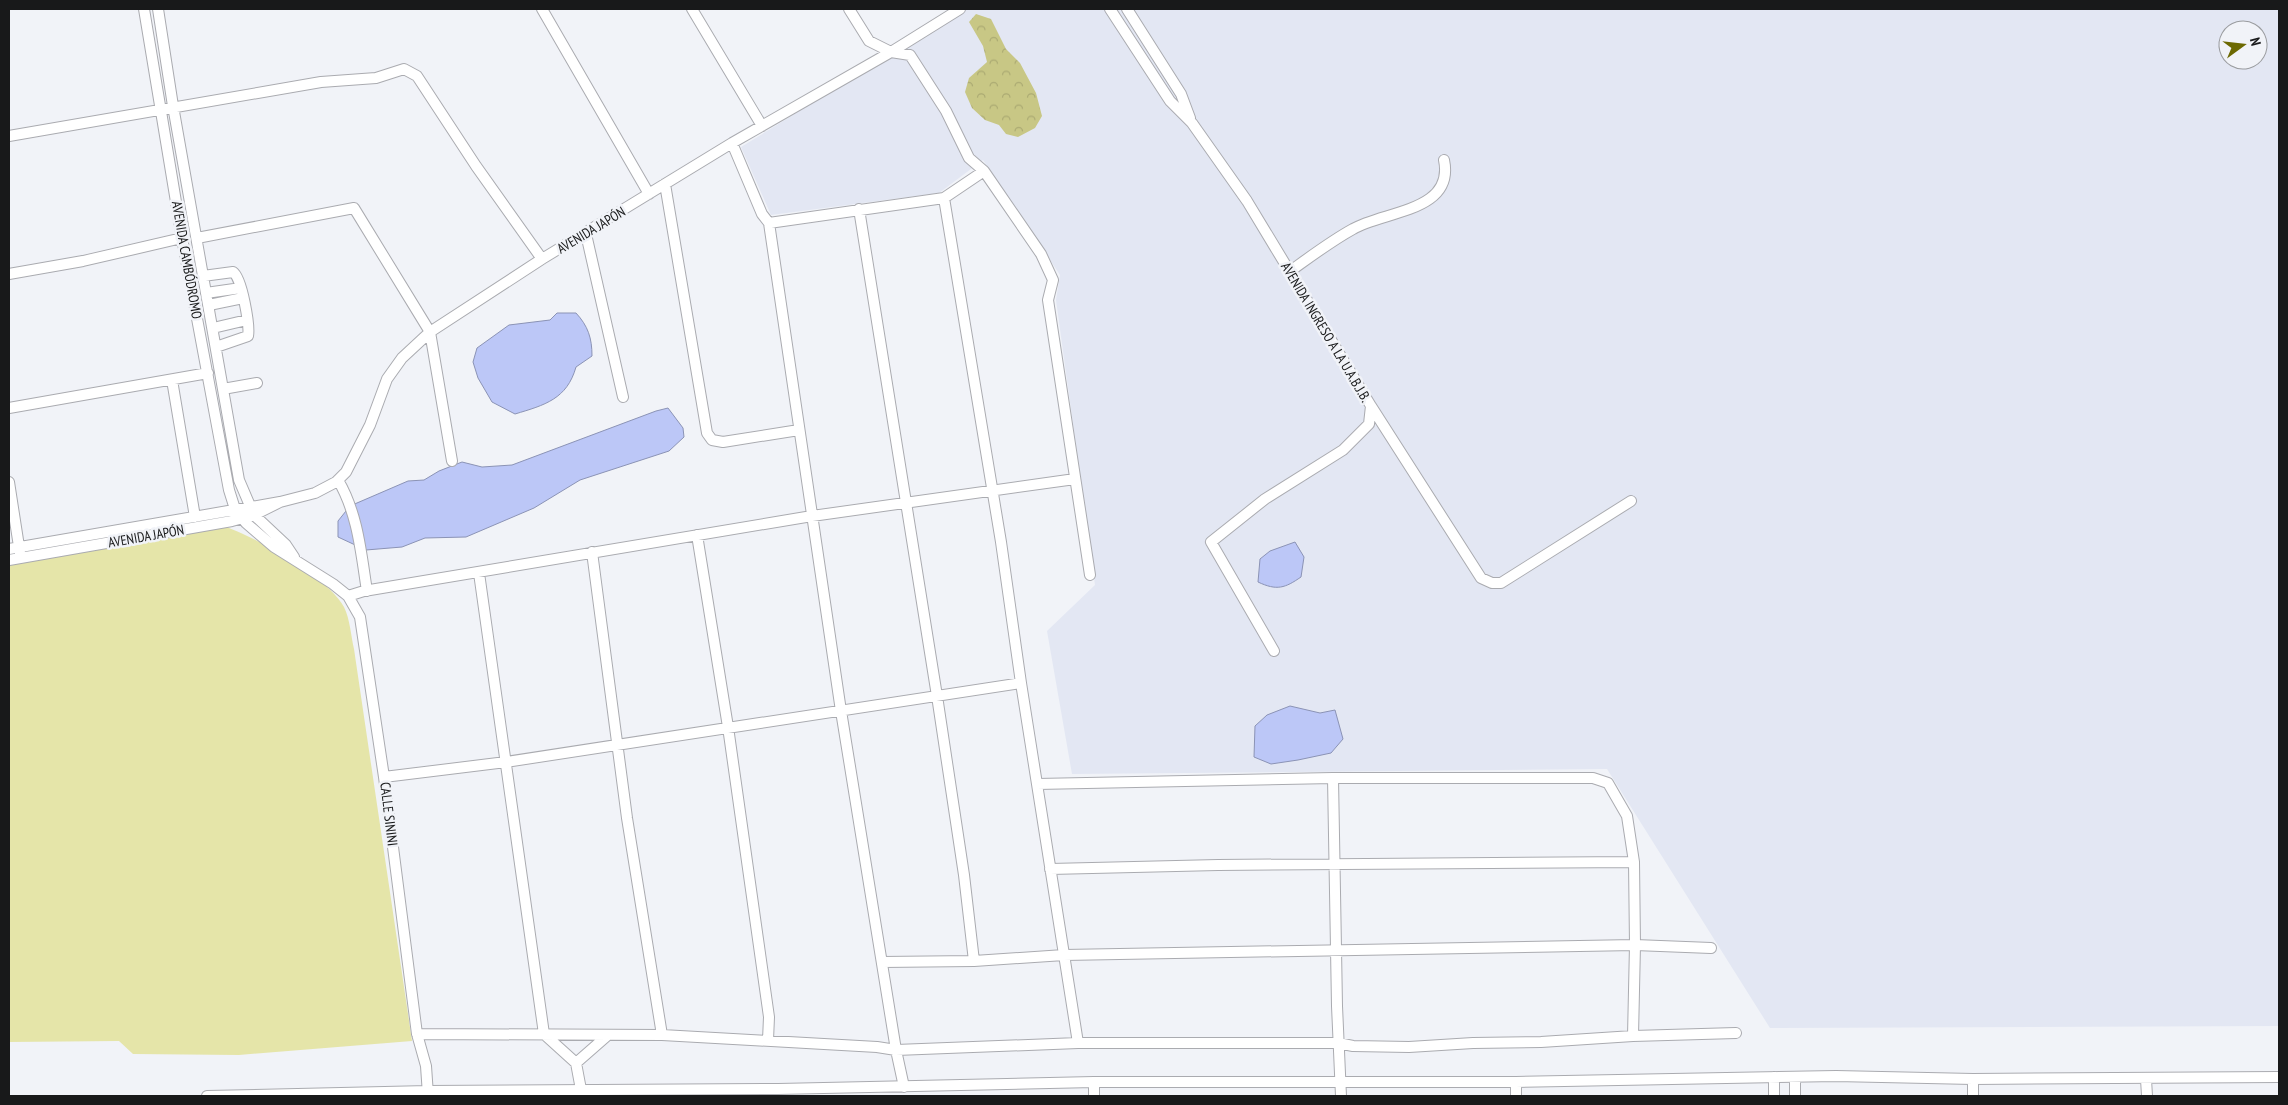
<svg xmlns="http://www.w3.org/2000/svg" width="2288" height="1105" viewBox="0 0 2288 1105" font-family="'PT Sans Narrow',sans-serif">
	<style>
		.built { fill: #e3e7f3; fill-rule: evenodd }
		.grass { fill: #e5e5a9 }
		.forest { fill: url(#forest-crowns) }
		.water { fill: #bcc7f7; stroke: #8b93b5 }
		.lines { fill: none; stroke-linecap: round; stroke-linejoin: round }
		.minor-casing { stroke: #aaabb0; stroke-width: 12 }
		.minor { stroke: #fff; stroke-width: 10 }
		.labels { text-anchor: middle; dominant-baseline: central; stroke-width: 5; stroke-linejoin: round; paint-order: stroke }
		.street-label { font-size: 14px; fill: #18191a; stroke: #f1f3f8 }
	</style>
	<defs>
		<pattern id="forest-crowns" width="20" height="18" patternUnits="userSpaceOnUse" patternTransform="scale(1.25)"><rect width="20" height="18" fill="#c8c785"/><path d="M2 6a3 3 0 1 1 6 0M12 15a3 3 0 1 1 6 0" fill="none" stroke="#abaa72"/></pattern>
	</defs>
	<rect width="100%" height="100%" fill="#f1f3f8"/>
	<path class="built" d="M966,9H2279V1026L1770,1028L1607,769L1072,774L1047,631L1095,585L1056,300L1060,275L983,160L939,193L771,215L741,147ZM2228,30H2258V60H2228Z"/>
	<path class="grass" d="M221,525C254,536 328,577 344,607C350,619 351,636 354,649L412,1041L239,1055L133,1054L119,1041L9,1042V565Z"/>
	<path class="forest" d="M976,14L991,19L1006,49L1020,63L1036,93L1042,116L1035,128L1018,137L1006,134L999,125L985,120L972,108L965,92L969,78L987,62L983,46L969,22Z"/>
	<path class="water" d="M557,313H576C588,326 592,338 592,356L576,367C567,399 545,405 515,414L492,402L478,378L473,362L477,348L509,325L550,320Z
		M668,408L683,428L684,437L669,451L580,480L534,508L466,537L425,538L402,547L366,550L338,537V521L350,506L408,481L424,480L439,471L462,462L482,467L512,465L656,411Z
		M1295,542L1304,557L1301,577C1285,588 1277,591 1258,582L1260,559L1270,551Z
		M1290,706L1320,713L1335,710L1343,739L1331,753L1298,760L1271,764L1254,757L1255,726L1267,715Z"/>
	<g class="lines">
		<defs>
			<path id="minor" d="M144,9L182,238L229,490L235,509L246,523L274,547L333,584L348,596L360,617L384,777L417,1034L426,1066L428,1095
				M158,9L173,106L239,480L254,515L286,545L294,557
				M542,9L649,194
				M692,9L762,126
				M849,9L869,41L891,52L910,55L946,111L969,158L984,171L1041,254L1053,280L1048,300L1090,575
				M1110,9L1170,101L1192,123L1247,201L1371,406L1369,424L1343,450L1265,499L1211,542L1274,651
				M1127,9L1181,94L1190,118
				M9,136L321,82L376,78L404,69L417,76L476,166L542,259
				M732,143L762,214L769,223L841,711L896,1050L1078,1043H1338L1353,1046L1409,1047L1473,1043L1541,1042L1633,1036L1736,1033
				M984,171L944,198L1001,542L1021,683L1078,1043
				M665,184L707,433L712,440L723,442L799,430
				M859,209L937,696L964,875L974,961
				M769,223L944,198
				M586,234L623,397
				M197,238L354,208L430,332L452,461
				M1289,272C1310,257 1331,241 1353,229C1383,211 1455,212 1444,160
				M9,274L83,261L182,238
				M203,276L233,272C242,278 250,326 248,336L216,347
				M206,293L241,288
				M209,305L243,298
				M213,328L247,320
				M172,380L195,517
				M223,389L257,383
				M1371,406L1481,578L1492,583H1501L1631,501
				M9,408L208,373
				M338,480C358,514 361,553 367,591
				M9,482L20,553
				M280,502L315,493L336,482L346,472L370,425L387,379L402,358L430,332L542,259L732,143L891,52L960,9
				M697,535L728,727L769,1017L768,1040
				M9,549L280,502L254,515L232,521L9,560
				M592,552L627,818L662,1035
				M479,573L544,1034L576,1063L582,1095
				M348,596L364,591L812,516L1075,479
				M384,777L506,762L1021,683
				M1333,778L1337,1006L1341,1096
				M1037,784L1333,778H1593L1608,783L1627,816L1634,862L1635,945L1711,948
				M1050,869L1218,865L1634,862
				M882,962L974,961L1064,955L1635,945L1633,1036
				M417,1034L662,1035L877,1047L896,1050L904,1087
				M576,1063L608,1035
				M2146,1079L2147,1096
				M1094,1082V1096
				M207,1096L428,1091L778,1089L1094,1082H1516L1836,1076L1973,1079L2279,1077
				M1516,1096V1082
				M1774,1096V1077
				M1795,1096V1077
				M1973,1096V1079"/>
		</defs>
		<use href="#minor" class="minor-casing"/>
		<use href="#minor" class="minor"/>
	</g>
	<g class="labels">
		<g class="street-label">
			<text transform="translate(591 230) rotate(-31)">AVENIDA JAPÓN</text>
			<text transform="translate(187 260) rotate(80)">AVENIDA CAMBÓDROMO</text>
			<text transform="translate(1326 332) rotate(59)">AVENIDA INGRESO A LA U.A.B.J.B.</text>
			<text transform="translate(146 536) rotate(-10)">AVENIDA JAPÓN</text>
			<text transform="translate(389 814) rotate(83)">CALLE SININI</text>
		</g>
	</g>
	<rect width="2288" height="1105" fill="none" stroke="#18191a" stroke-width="20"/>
	<g transform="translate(2243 45) rotate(75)"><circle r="24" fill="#f1f3f8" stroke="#9a9c9f"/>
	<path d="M0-4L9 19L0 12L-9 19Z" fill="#6c6902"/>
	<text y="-8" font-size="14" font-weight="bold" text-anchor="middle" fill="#18191a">N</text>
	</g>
</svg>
